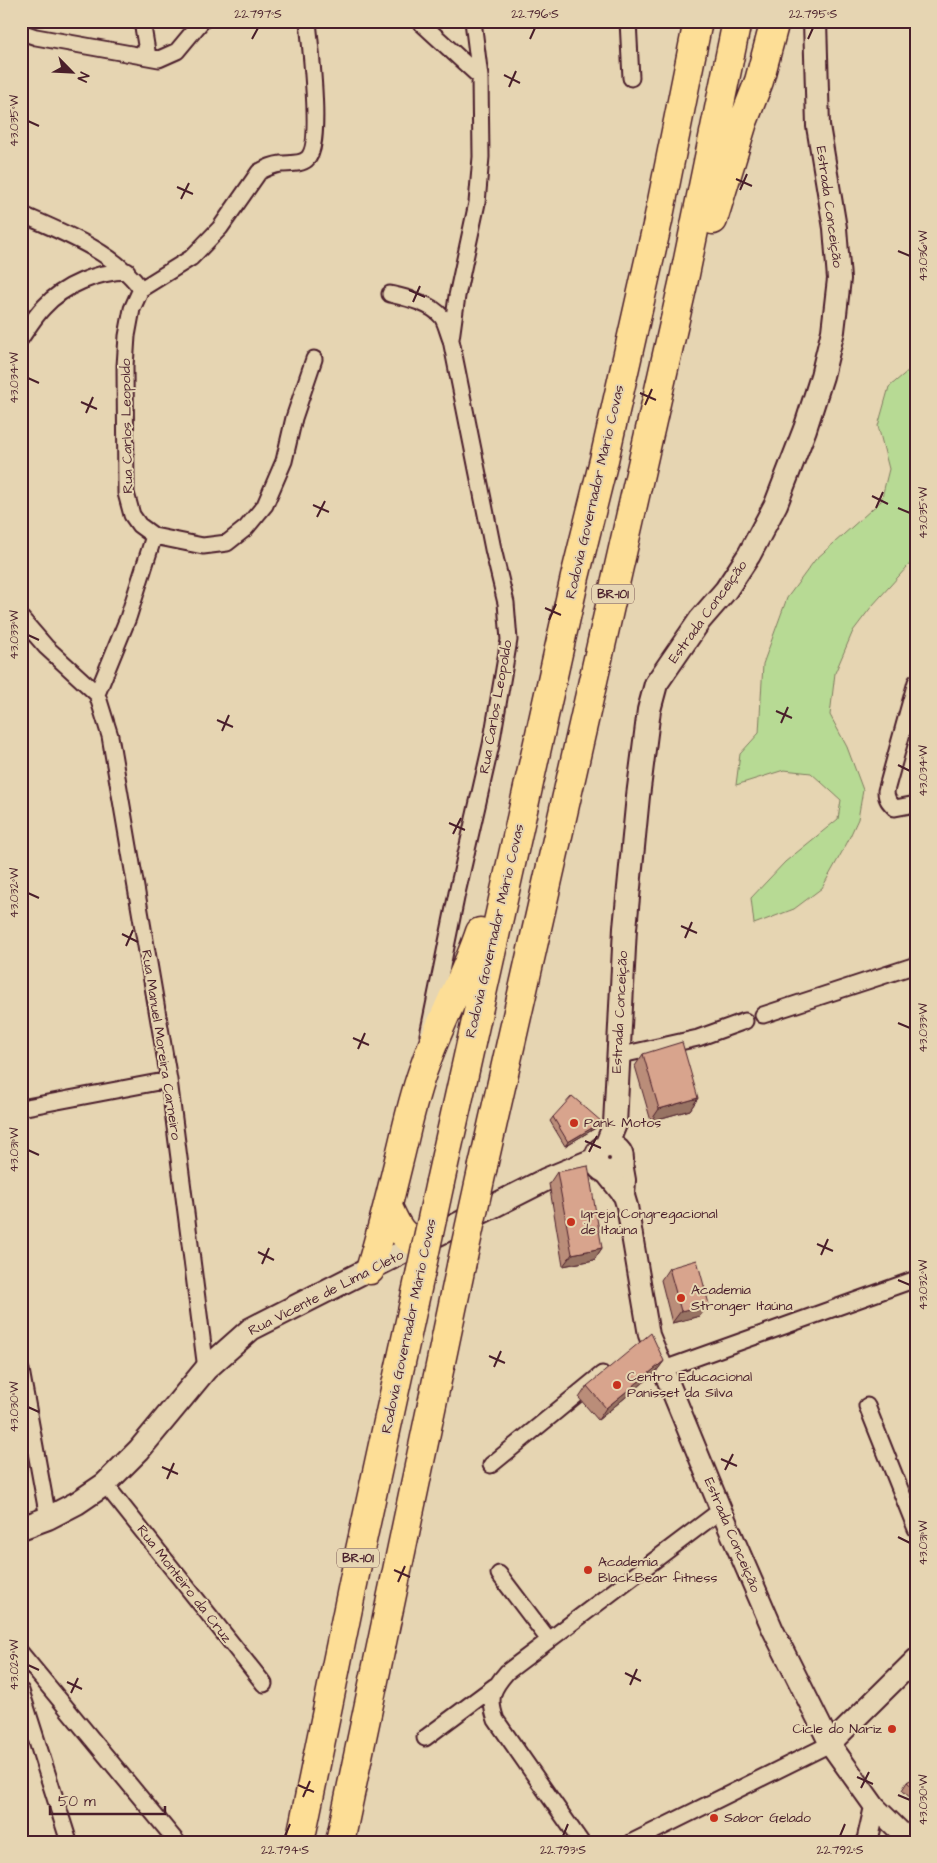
<svg xmlns="http://www.w3.org/2000/svg" width="937" height="1863" viewBox="0 0 937 1863" font-family="'Architects Daughter',sans-serif">
	<style>
		.green { fill: #b7da94; stroke: #807c60 }
		.lines { fill: none; stroke-linecap: round; stroke-linejoin: round }
		.minor-casing { stroke: #4a1f2b; stroke-width: 19 }
		.tertiary-casing { stroke: #4a1f2b; stroke-width: 24 }
		.secondary-casing { stroke: #4a1f2b; stroke-width: 26 }
		.motorway-casing { stroke: #4a1f2b; stroke-width: 31 }
		.minor { stroke: #e6d5b2; stroke-width: 15 }
		.tertiary { stroke: #e6d5b2; stroke-width: 20 }
		.secondary { stroke: #e6d5b2; stroke-width: 22 }
		.motorway { stroke: #fdde96; stroke-width: 28 }
		.motorway-bridge-casing { stroke: #4a1f2b; stroke-width: 31; stroke-linecap: butt }
		.motorway-bridge { stroke: #fdde96; stroke-width: 28 }
		.wall { fill: #ba8d79; stroke: #4a1f2b }
		.shaded-wall { fill: #977363; stroke: #4a1f2b }
		.building { fill: #d8a48d; stroke: #4a1f2b }
		.ticks { fill: none; stroke: #4a1f2b; stroke-width: 2 }
		.poi-dot { fill: #c8321e; stroke: #e6d5b2; stroke-width: 2 }
		.labels { text-anchor: middle; dominant-baseline: central; stroke-width: 4; stroke-linejoin: round; paint-order: stroke }
		.shield { fill: #e6d5b2; stroke: #795654; stroke-width: 1 }
		.shield-label { font-size: 12px; font-weight: bold; fill: #4a1f2b }
		.street-label { font-size: 14px; fill: #4a1f2b; stroke: #e6d5b2 }
		.poi-label { font-size: 14px; fill: #4a1f2b; stroke: #e6d5b2; text-anchor: start }
		.neatline { fill: none; stroke: #4a1f2b; stroke-width: 2 }
		.ticks-label { font-size: 12px; text-anchor: middle; fill: #4a1f2b }
	</style>
	<rect width="100%" height="100%" fill="#e6d5b2"/>
	<filter id="ink" filterUnits="userSpaceOnUse"><feTurbulence type="fractalNoise" baseFrequency=".02" numOctaves="2"/><feDisplacementMap in="SourceGraphic" scale="10" xChannelSelector="R" yChannelSelector="G"/><feConvolveMatrix kernelMatrix="1 2 1 2 8 2 1 2 1" color-interpolation-filters="sRGB"/></filter>
	<g filter="url(#ink)">
		<path class="green" d="M916,364V466L914,470L913,500L916,513V557L872,606L853,631L835,673L830,715L847,747L863,790L858,819L847,843L822,888L794,909L754,924L751,898L785,862L838,819L841,800L811,773L784,770L736,785L740,754L759,733L763,664L787,598L815,560L881,501L889,469L878,426L889,387Z"/>
		<g class="lines">
			<defs>
				<path id="minor" d="M142,21L148,57
					M419,21L480,77
					M628,21L631,78
					M21,32L36,37L159,59L177,51L202,21
					M21,214C62,232 115,252 141,289
					M141,289L132,309L127,336L125,366L126,493L132,515L139,525L154,536L203,546L227,543L246,528L265,505L284,461L294,418L314,359
					M141,289L191,258L220,228L259,172C266,168 273,165 281,164C290,163 300,165 307,159C323,146 310,44 308,21
					M390,294C407,298 431,303 442,317C446,323 448,333 451,340L493,549L506,603L509,640L491,745L457,893L428,1035
					M21,338C28,328 35,316 44,307C64,285 97,272 127,271
					M451,339L457,296L477,203L481,157L480,77L473,21
					M21,618L46,647L97,694L110,736L169,1080L206,1369
					M916,682L886,791C886,799 889,802 895,808L916,804
					M97,694L128,618L154,536
					M763,1015L916,965
					M617,1056L698,1038L745,1021
					M21,1108L169,1080
					M664,1369L916,1279
					M21,1370L48,1518
					M867,1406L916,1529
					M491,1465L602,1374
					M105,1484L264,1684
					M499,1574L549,1640
					M21,1653L177,1842
					M21,1691L69,1842
					M425,1738L495,1686
					M581,1842L496,1720C488,1698 492,1689 507,1672L721,1510
					M632,1842L830,1744"/>
				<path id="tertiary" d="M622,1163L625,1180L624,1196
					M605,1172L624,1196L627,1206L649,1335L721,1510L773,1630L830,1744L875,1807L911,1842
					M830,1744L916,1659
					M867,1842L875,1807"/>
				<path id="secondary" d="M596 1159a13 13 0 1 1 26 0a13 13 0 1 1-26 0Z
					M606,1146L615,1124L625,928L638,796L649,710L656,684L700,620L726,590L749,555L776,504L805,429L822,376L833,331L839,279L835,228L818,126L815,21
					M21,1528L48,1518L77,1503L105,1484L139,1450L206,1369L251,1329L545,1180L596,1159"/>
				<path id="motorway" d="M713,220L743,122L759,81L775,21
					M483,1166L683,284L737,21
					M440,1182L575,577L604,460L658,221L698,21
					M388,1207C397,1226 399,1234 419,1244
					M370,1270C381,1234 390,1197 399,1160C407,1128 413,1096 425,1065C441,1019 465,977 480,932
					M300,1842L360,1550L420,1275
					M340,1842L461,1266"/>
			</defs>
			<use href="#minor" class="minor-casing"/>
			<use href="#tertiary" class="tertiary-casing"/>
			<use href="#secondary" class="secondary-casing"/>
			<use href="#motorway" class="motorway-casing"/>
			<use href="#minor" class="minor"/>
			<use href="#tertiary" class="tertiary"/>
			<use href="#secondary" class="secondary"/>
			<use href="#motorway" class="motorway"/>
			<defs>
				<path id="motorway-bridge" d="M461,1266L483,1166
					M420,1275L440,1182"/>
			</defs>
			<use href="#motorway-bridge" class="motorway-bridge-casing"/>
			<use href="#motorway-bridge" class="motorway-bridge"/>
		</g>
		<path class="wall" d="M643,1054L698,1098L690,1110L651,1121L635,1066Z
			M553,1117L602,1122L599,1126L565,1146L550,1121Z
			M557,1172L602,1248L594,1260L563,1266L549,1184Z
			M669,1268L700,1316L672,1323L661,1280Z
			M664,1361L655,1373L598,1420L579,1398L587,1386Z
			M916,1777V1803L902,1790L907,1782Z"/>
		<path class="shaded-wall" d="M698,1098L690,1110L651,1121L659,1109Z
			M602,1122L599,1126L565,1146L568,1142Z
			M602,1248L594,1260L563,1266L572,1254Z
			M709,1304L700,1316L672,1323L681,1311Z
			M664,1361L655,1373L598,1420L606,1408Z"/>
		<path class="building" d="M682,1042L698,1098L659,1109L643,1054Z
			M572,1096L602,1122L568,1142L553,1117Z
			M588,1166L602,1248L572,1254L557,1172Z
			M697,1260L709,1304L681,1311L669,1268Z
			M651,1333L664,1361L606,1408L587,1386Z
			M916,1777V1790L907,1782Z"/>
	</g>
	<path class="ticks" d="M252,39L258,28M530,39L535,28M808,39L813,28M504,75L520,83M509,87L516,71M28,121L39,126M736,179L752,186M177,187L193,194M740,190L747,174M181,199L189,183M898,251L910,256M409,290L425,297M413,302L420,286M28,378L39,383M640,393L656,400M81,402L97,409M645,405L652,389M86,413L93,397M872,496L888,504M313,505L329,512M876,508L883,492M898,508L910,513M317,517L325,501M545,608L561,615M549,620L556,604M28,635L39,640M776,711L792,718M217,720L233,727M781,723L788,707M222,731L229,715M898,765L910,771M449,823L465,830M453,834L461,818M28,893L39,898M681,926L697,933M122,934L138,942M685,938L692,922M126,946L133,930M898,1023L910,1028M353,1038L369,1045M358,1049L365,1033M585,1141L601,1148M28,1150L39,1155M589,1152L597,1136M817,1244L833,1251M258,1252L274,1260M821,1255L828,1239M262,1264L269,1248M898,1280L910,1285M489,1356L505,1363M494,1367L501,1351M28,1407L39,1412M721,1459L737,1466M162,1467L178,1474M725,1470L733,1454M167,1479L174,1463M898,1537L910,1543M394,1570L410,1577M398,1582L405,1566M28,1665L39,1670M625,1673L641,1681M67,1682L82,1689M630,1685L637,1669M71,1693L78,1678M857,1777L873,1784M298,1785L314,1792M861,1788L869,1772M898,1795L910,1800M303,1797L310,1781M285,1836L290,1824M563,1836L568,1824M840,1836L845,1824"/>
	<g class="poi-dot">
		<circle cx="574" cy="1123" r="5"/>
		<circle cx="571" cy="1222" r="5"/>
		<circle cx="681" cy="1298" r="5"/>
		<circle cx="617" cy="1385" r="5"/>
		<circle cx="588" cy="1570" r="5"/>
		<circle cx="892" cy="1729" r="5"/>
		<circle cx="714" cy="1818" r="5"/>
	</g>
	<g class="labels">
		<g class="shield">
			<rect x="592" y="584.5" width="42" height="19" rx="4"/>
			<rect x="337" y="1548.5" width="42" height="19" rx="4"/>
		</g>
		<g class="shield-label">
			<text x="613" y="594">BR-101</text>
			<text x="358" y="1558">BR-101</text>
		</g>
		<g class="street-label">
			<text transform="translate(829 207) rotate(82)">Estrada Conceição</text>
			<text transform="translate(127 426) rotate(-91)">Rua Carlos Leopoldo</text>
			<text transform="translate(595 492) rotate(-77)">Rodovia Governador Mário Covas</text>
			<text transform="translate(708 612) rotate(-54)">Estrada Conceição</text>
			<text transform="translate(496 707) rotate(-80)">Rua Carlos Leopoldo</text>
			<text transform="translate(495 931) rotate(-77)">Rodovia Governador Mário Covas</text>
			<text transform="translate(620 1012) rotate(-87)">Estrada Conceição</text>
			<text transform="translate(161 1045) rotate(81)">Rua Manuel Moreira Carneiro</text>
			<text transform="translate(326 1293) rotate(-27)">Rua Vicente de Lima Cleto</text>
			<text transform="translate(409 1326) rotate(-78)">Rodovia Governador Mário Covas</text>
			<text transform="translate(732 1535) rotate(67)">Estrada Conceição</text>
			<text transform="translate(184 1584) rotate(52)">Rua Monteiro da Cruz</text>
		</g>
		<g class="poi-label">
			<text x="584" y="1123">Pank Motos</text>
			<text x="581" y="1214">Igreja Congregacional<tspan x="581" dy="16">de Itaúna</tspan></text>
			<text x="691" y="1290">Academia<tspan x="691" dy="16">Stronger Itaúna</tspan></text>
			<text x="627" y="1377">Centro Educacional<tspan x="627" dy="16">Panisset da Silva</tspan></text>
			<text x="598" y="1562">Academia<tspan x="598" dy="16">BlackBear fitness</tspan></text>
			<text x="882" y="1729" text-anchor="end">Cicle do Nariz</text>
			<text x="724" y="1818">Sabor Gelado</text>
		</g>
	</g>
	<rect width="937" height="1863" fill="none" stroke="#e6d5b2" stroke-width="55"/>
	<g transform="translate(72 72) rotate(114)" stroke="#e6d5b2" stroke-width="4" paint-order="stroke">
	<path d="M0-4L9 19L0 12L-9 19Z" fill="#4a1f2b"/>
	<text y="-8" font-size="14" font-weight="bold" text-anchor="middle" fill="#4a1f2b">N</text>
	</g>
	<path d="M50 1806v8h115v-8" fill="none" stroke="#4a1f2b" stroke-width="2.5"/>
	<text x="58" y="1806" font-size="15" fill="#4a1f2b" stroke="#e6d5b2" stroke-width="4" paint-order="stroke">50 m</text>
	<rect x="28" y="28" width="882" height="1808" class="neatline"/>
	<g class="ticks-label">
		<text x="258" y="18">22.797°S</text>
		<text x="535" y="18">22.796°S</text>
		<text x="813" y="18">22.795°S</text>
		<text transform="translate(14 121) rotate(-90)" y="4">43.035°W</text>
		<text transform="translate(923 256) rotate(-90)" y="4">43.036°W</text>
		<text transform="translate(14 378) rotate(-90)" y="4">43.034°W</text>
		<text transform="translate(923 513) rotate(-90)" y="4">43.035°W</text>
		<text transform="translate(14 635) rotate(-90)" y="4">43.033°W</text>
		<text transform="translate(923 771) rotate(-90)" y="4">43.034°W</text>
		<text transform="translate(14 893) rotate(-90)" y="4">43.032°W</text>
		<text transform="translate(923 1028) rotate(-90)" y="4">43.033°W</text>
		<text transform="translate(14 1150) rotate(-90)" y="4">43.031°W</text>
		<text transform="translate(923 1285) rotate(-90)" y="4">43.032°W</text>
		<text transform="translate(14 1407) rotate(-90)" y="4">43.030°W</text>
		<text transform="translate(923 1543) rotate(-90)" y="4">43.031°W</text>
		<text transform="translate(14 1665) rotate(-90)" y="4">43.029°W</text>
		<text transform="translate(923 1800) rotate(-90)" y="4">43.030°W</text>
		<text x="285" y="1854">22.794°S</text>
		<text x="563" y="1854">22.793°S</text>
		<text x="840" y="1854">22.792°S</text>
	</g>
</svg>
